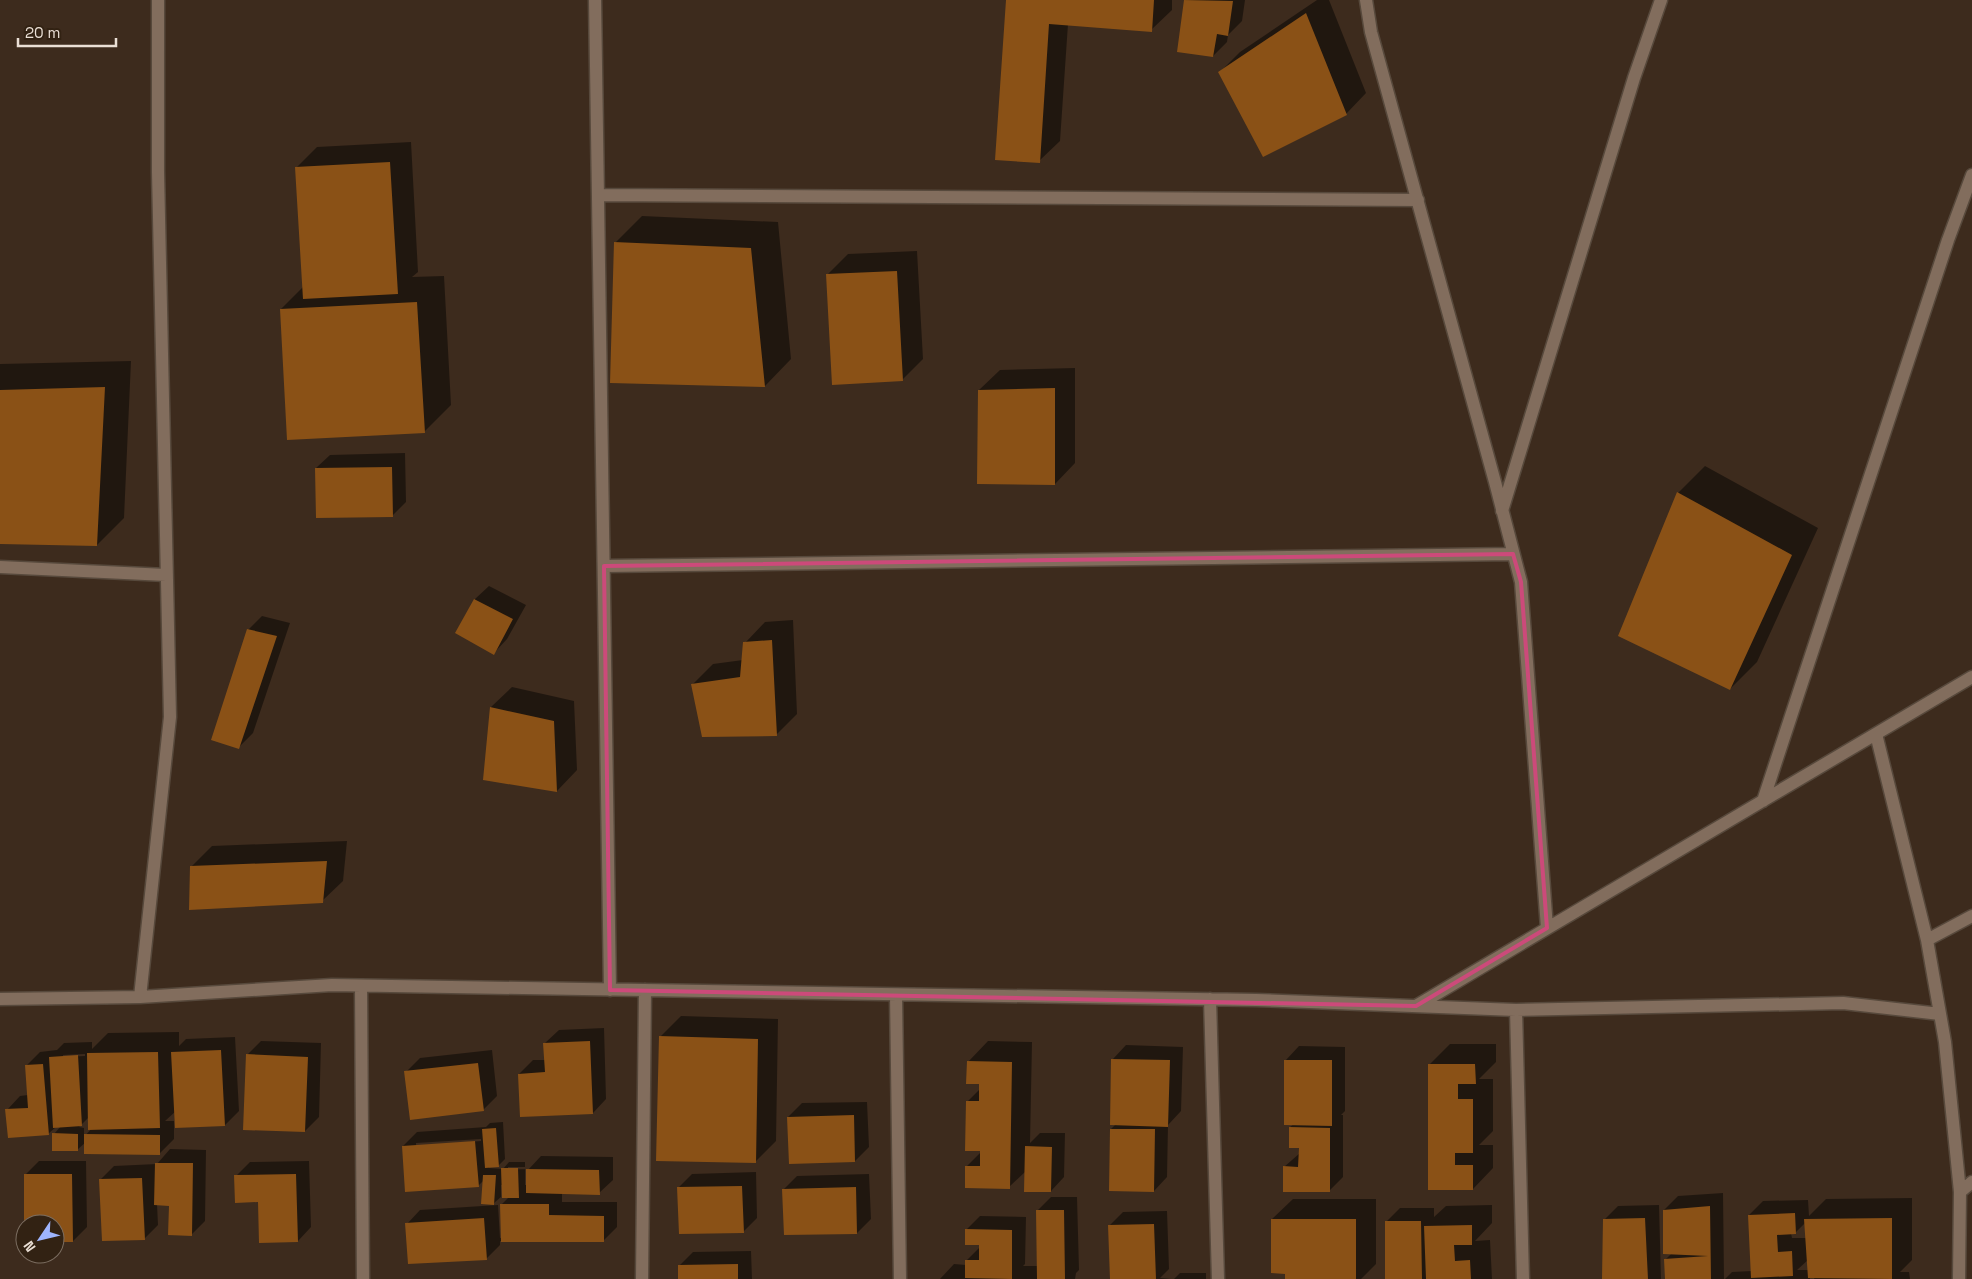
<svg xmlns="http://www.w3.org/2000/svg" width="1972" height="1279" viewBox="0 0 1972 1279" font-family="'Space Grotesk',sans-serif">
	<style>
		.shadow { fill: #0007; fill-rule: evenodd }
		.building { fill: #8a5116 }
		.lines { fill: none; stroke-linecap: round; stroke-linejoin: round }
		.minor-casing { stroke: #57493c; stroke-width: 15 }
		.minor { stroke: #826d5d; stroke-width: 12 }
		.marked { fill: none; stroke: #cc4a7a; stroke-width: 4; stroke-linejoin: round }
	</style>
	<rect width="100%" height="100%" fill="#3d2b1d"/>
	<path class="shadow" d="M1008,0H1172V10L1151,30L1068,24L1060,141L1039,161Z
		M1185,0H1245L1242,21L1228,35L1227,42L1213,56L1178,51Z
		M1317,0H1329L1366,93L1346,114L1219,73L1240,52Z
		M411,142L418,272L412,277L444,276L451,405L424,432L281,309L303,287L297,167L317,147Z
		M642,216L778,222L791,359L765,386L615,243Z
		M917,251L923,359L902,380L828,274L848,254Z
		M131,361L124,518L97,545L0,542V364Z
		M1075,368V463L1055,484L979,390L1000,370Z
		M405,453L406,502L392,516L316,468L330,455Z
		M1705,466L1818,528L1757,662L1730,689L1678,493Z
		M489,586L526,605L507,639L494,653L457,633L475,599Z
		M262,616L290,623L253,733L239,747L248,630Z
		M793,620L797,714L777,734L692,685L713,664L743,660L745,643L765,622Z
		M512,687L574,701L577,770L557,791L484,779L491,707Z
		M347,841L343,881L322,901L191,867L212,846Z
		M681,1016L778,1019L776,1141L755,1162L660,1037Z
		M604,1028L606,1099L593,1113L519,1074L533,1060H546L545,1043L559,1030Z
		M179,1032V1046L186,1039L235,1037L239,1111L225,1125L176,1111L165,1121H174V1139L160,1153L86,1142L77,1150L54,1134L61,1126L56,1127L48,1134L7,1110L20,1096L28,1095L26,1066L40,1052L57,1050L64,1043L92,1042V1049L108,1033ZM85,1054V1056L63,1057V1055ZM89,1117L92,1128L84,1137V1128L79,1127Z
		M261,1041L321,1043L319,1117L305,1131L247,1055Z
		M988,1041L1032,1042L1030,1143L1040,1133H1065L1064,1177L1051,1191L1026,1171L1009,1187L967,1166L981,1152L967,1102L980,1089V1083L968,1062Z
		M1450,1044H1496V1062L1479,1079H1493V1131L1479,1145H1493V1168L1473,1189L1429,1188V1065Z
		M1126,1045L1183,1047L1181,1111L1168,1125L1167,1177L1154,1191L1111,1129L1116,1124L1113,1059Z
		M1299,1046L1345,1047V1111L1341,1115H1343V1177L1329,1191L1284,1167L1300,1153V1147L1290,1127L1294,1124L1286,1060Z
		M492,1050L497,1096L483,1110L406,1072L420,1058Z
		M867,1102L869,1147L855,1161L788,1117L802,1103Z
		M503,1122L505,1159L498,1166H489V1168L503,1169L509,1162H525V1185H527L528,1170L541,1156L613,1157V1180L599,1193H562V1202H617V1227L603,1241H500V1245L486,1259L407,1224L420,1210L498,1205L500,1238H502V1204L509,1197L503,1185H501V1197L494,1203L484,1180L478,1186L403,1146L417,1132L486,1127L490,1123ZM481,1139V1141L416,1146V1143ZM508,1167H525V1169L508,1170Z
		M170,1149L206,1150L205,1221L191,1235L170,1205L157,1204L158,1225L144,1239L100,1180L114,1166L157,1164Z
		M39,1161H86L87,1227L73,1241H55V1224H25V1175Z
		M309,1161L311,1227L298,1241L236,1176L250,1162Z
		M756,1172L757,1218L743,1232L679,1187L692,1174Z
		M869,1174L871,1219L857,1233L784,1189L797,1176Z
		M1723,1193L1724,1279H1666V1259L1672,1253L1664,1210L1678,1196Z
		M1051,1197H1077L1079,1270L1076,1273L1075,1279H940L954,1264L966,1265V1261L980,1247V1243L966,1230L980,1216L1026,1217L1025,1264L1023,1266H1038L1037,1211Z
		M1912,1198V1260L1900,1272H1909L1910,1279H1814L1815,1277H1810V1279H1725L1732,1272L1752,1271L1749,1215L1763,1201L1808,1200L1809,1216L1826,1199ZM1806,1222L1807,1238H1792L1791,1233H1795ZM1808,1260V1270H1797Z
		M1293,1199H1376V1264L1361,1279H1286L1272,1219Z
		M1492,1205V1223L1475,1241L1490,1240L1492,1279H1387L1386,1222L1400,1208H1434V1217L1446,1206Z
		M1659,1205L1661,1279H1603L1604,1220L1618,1206Z
		M1167,1211L1169,1269L1160,1278L1171,1279H1111L1110,1225L1123,1212Z
		M751,1251L752,1279H680L679,1266L693,1252Z
		M1180,1273H1206V1279H1174Z"/>
	<path class="building" d="M1006,0H1154L1152,32L1049,24L1040,163L995,160Z
		M1184,0L1233,1L1228,36L1217,34L1213,57L1177,52Z
		M1306,13L1347,115L1263,157L1218,72Z
		M390,162L398,294L303,299L295,167Z
		M614,242L751,248L765,387L610,383Z
		M897,271L903,381L832,385L826,274Z
		M417,302L425,433L287,440L280,309Z
		M105,387L97,546L0,544V390Z
		M1055,388V485L977,484L978,390Z
		M392,467L393,517L316,518L315,468Z
		M1677,492L1792,555L1730,690L1618,636Z
		M474,599L513,619L494,655L455,633Z
		M247,629L277,636L239,749L211,740Z
		M772,640L777,736L702,737L691,684L740,677L743,642Z
		M490,707L554,721L557,792L483,780Z
		M327,861L323,903L189,910L190,866Z
		M659,1036L758,1039L756,1163L656,1161Z
		M590,1041L593,1114L520,1117L518,1074L545,1072L543,1043Z
		M221,1050L225,1126L175,1128L171,1052Z
		M158,1052L160,1128L88,1130L87,1053Z
		M246,1054L308,1057L305,1132L243,1130Z
		M78,1055L82,1126L53,1128L49,1057Z
		M1111,1059L1170,1060L1168,1127L1110,1125Z
		M1284,1060H1332V1126L1284,1125Z
		M967,1061L1012,1062L1010,1189L965,1188V1166H980V1151H965L966,1101H979V1084H966Z
		M478,1063L484,1111L410,1120L404,1071Z
		M43,1064L49,1135L8,1138L5,1109L28,1108L25,1065Z
		M1428,1064H1475L1476,1084H1458V1099H1473V1153H1455V1165H1473V1190H1428Z
		M854,1115L855,1162L789,1164L787,1117Z
		M1289,1127L1330,1128V1192H1283V1166L1298,1167L1299,1148H1289Z
		M496,1128L499,1167L485,1168L482,1129Z
		M1110,1129H1155L1154,1192L1109,1191Z
		M52,1133L78,1134V1151H52Z
		M84,1134L160,1135V1155L84,1154Z
		M475,1141L479,1187L405,1192L402,1146Z
		M1025,1146L1052,1147L1051,1192H1024Z
		M155,1163H193L192,1236L168,1235L169,1206L154,1205Z
		M501,1168H518L519,1198H502Z
		M526,1169L599,1170L600,1195L526,1193Z
		M24,1174H72L73,1242H55V1224H24Z
		M296,1174L298,1242L259,1243L258,1202L235,1203L234,1175Z
		M483,1175H496L494,1205L481,1204Z
		M142,1178L145,1240L102,1241L99,1179Z
		M742,1186L744,1233L679,1234L677,1187Z
		M856,1187L857,1234L784,1235L782,1189Z
		M500,1204H549V1215L604,1216V1242H501Z
		M1710,1206L1711,1279H1665L1664,1259L1708,1256L1663,1254V1210Z
		M1036,1210H1064L1065,1279H1037Z
		M1795,1213L1796,1234L1777,1235L1778,1252L1792,1251L1793,1276L1751,1278L1748,1215Z
		M484,1218L487,1260L408,1264L405,1223Z
		M1645,1218L1648,1279H1602L1603,1219Z
		M1892,1218V1279L1808,1278L1804,1219Z
		M1271,1219H1356V1279H1285V1274L1271,1273Z
		M1385,1221H1421L1422,1279H1385Z
		M1154,1224L1156,1279H1110L1108,1225Z
		M1472,1225V1245H1454L1455,1261L1470,1260L1471,1279H1426L1424,1226Z
		M965,1229L1012,1230V1279L965,1278V1260H979V1245H965Z
		M738,1264V1279H678V1265Z"/>
	<g class="lines">
		<defs>
			<path id="minor" d="M595,0L610,990
				M1366,0L1371,32L1495,482L1521,582L1547,928
				M598,195L1418,200
				M1502,511L1634,78L1661,0
				M604,566L1513,554
				M0,567L166,575
				M1876,734L1927,940L1945,1042L1960,1192L1959,1279
				M1763,801L1948,240L1972,175
				M1927,940L1972,916
				M361,986L363,1279
				M896,995L900,1279
				M140,997L170,717L158,172V0
				M0,999L140,997L332,985L1256,1000L1516,1010L1843,1003L1940,1014
				M1210,999L1218,1279
				M1416,1006L1972,677
				M1516,1010L1523,1279
				M1960,1192L1972,1182
				M642,1279L645,990"/>
		</defs>
		<use href="#minor" class="minor-casing"/>
		<use href="#minor" class="minor"/>
	</g>
	<path class="marked" d="M1513,554L1521,582L1547,928L1416,1006L610,990L604,566Z"/>
	<g transform="translate(40 1239) rotate(235)"><circle r="24" fill="#322213" stroke="#7c6e61"/>
	<path d="M0-4L9 19L0 12L-9 19Z" fill="#9eb4fd"/>
	<text y="-8" font-size="14" font-weight="bold" text-anchor="middle" fill="#eadfd5">N</text>
	</g>
	<path d="M18 38v8h98v-8" fill="none" stroke="#eadfd5" stroke-width="2.5"/>
	<text x="25" y="38" font-size="15" fill="#eadfd5" stroke="#322213" stroke-width="4" paint-order="stroke">20 m</text>
</svg>
